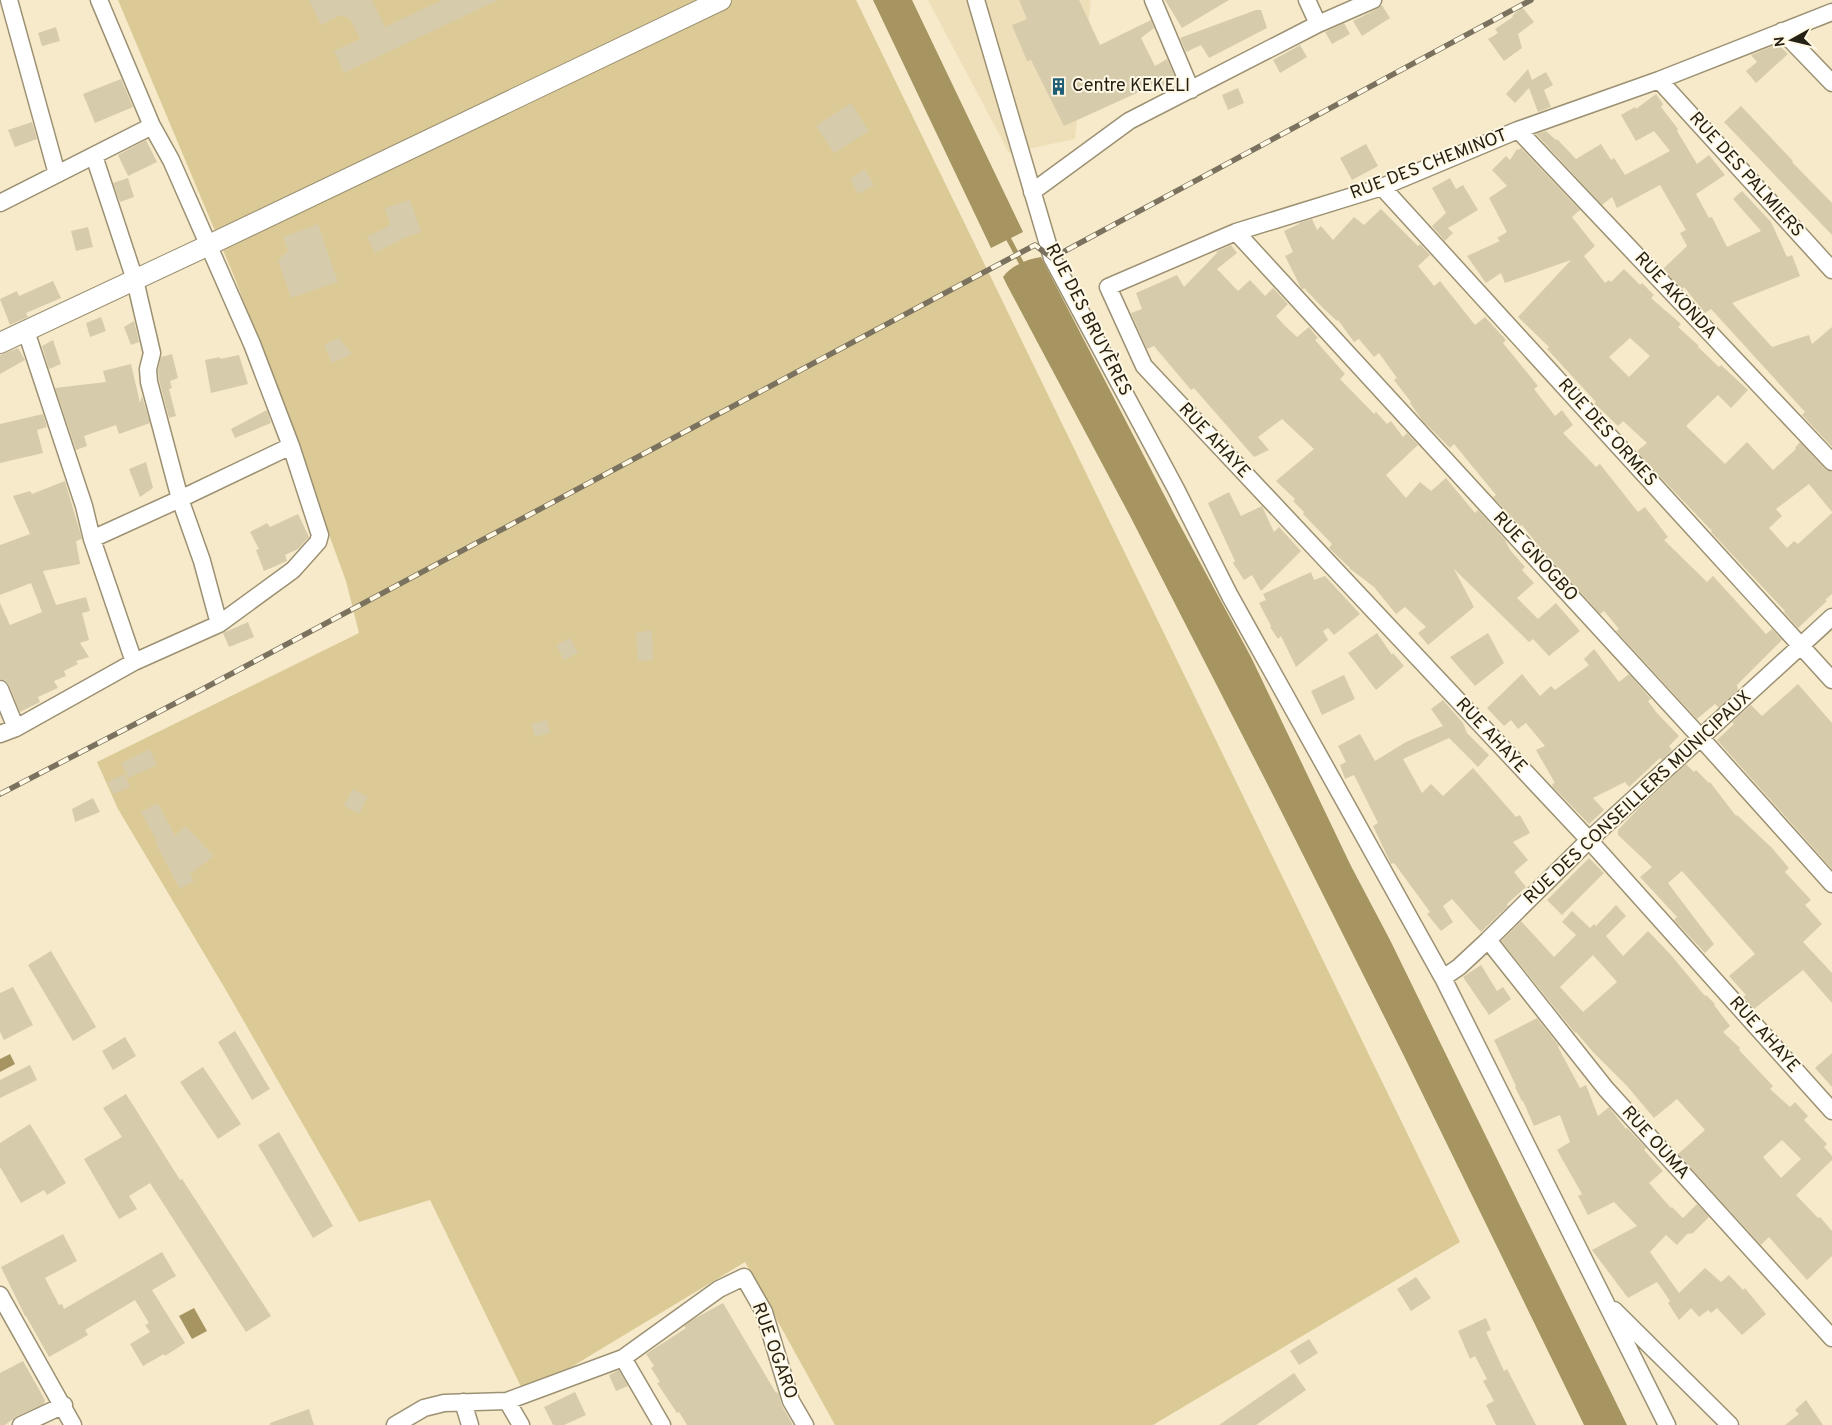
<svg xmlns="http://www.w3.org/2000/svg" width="1832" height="1425" viewBox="0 0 1832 1425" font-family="Overpass,sans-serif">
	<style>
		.built { fill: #eedfb8 }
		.green { fill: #dcca96 }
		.water { fill: #a69461 }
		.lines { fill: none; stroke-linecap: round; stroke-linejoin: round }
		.stream { stroke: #a69461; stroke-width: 5 }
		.building { fill: #d6cbab; fill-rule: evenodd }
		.minor-casing { stroke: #9c9173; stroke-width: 19 }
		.tertiary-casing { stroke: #9c9173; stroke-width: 22 }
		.minor { stroke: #fff; stroke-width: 16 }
		.tertiary { stroke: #fff; stroke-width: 20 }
		.rail-casing { stroke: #7a725e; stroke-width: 5.5 }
		.rail { stroke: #fff8e4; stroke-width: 4; stroke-dasharray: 11; stroke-linecap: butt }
		.labels { text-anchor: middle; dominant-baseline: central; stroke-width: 4; stroke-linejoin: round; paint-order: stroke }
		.poi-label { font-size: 18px; fill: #252014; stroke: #fff8e4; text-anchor: start }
		.street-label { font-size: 18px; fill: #252014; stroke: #fff8e4 }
	</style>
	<rect width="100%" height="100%" fill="#f6eaca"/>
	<path class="built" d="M928,0H1091L1075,139L1009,153Z"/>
	<path class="green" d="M118,0H856L1460,1242L1153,1425H835L745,1262L525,1395L430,1200L359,1222L227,992L118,809L97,762L359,633L346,581L236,281Z"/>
	<path class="water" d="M873,0H912L1023,232L991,248Z
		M1041,257L1174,514L1251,657L1351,866L1390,940L1627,1425H1584L1404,1056L1273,795L1130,516L1008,287L1003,277C1011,266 1027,259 1041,257Z
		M10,1054L15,1064L0,1072V1059Z
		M194,1308L207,1331L192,1339L179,1316Z"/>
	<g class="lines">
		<path class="stream" d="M1006,234L1024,268"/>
	</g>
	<path class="building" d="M309,0H372L385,27L442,0H498L344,73L334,51L360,39L350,19L340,15L321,25Z
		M1019,0H1079L1100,45L1151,20L1154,28L1141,38L1155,66L1167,59L1176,79L1157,89L1154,83L1139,92L1064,126L1031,60L1027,61L1012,25L1027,19Z
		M1165,0H1229L1182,28Z
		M1382,5L1390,18L1362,36L1353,21L1377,9Z
		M1522,7L1534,22L1518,34L1522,48L1504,61L1488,39L1498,33L1495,29L1513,17L1512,16Z
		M1256,10H1261L1267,28L1209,58L1201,45L1186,52L1180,38Z
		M1344,23L1350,34L1332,44L1325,32Z
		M56,27L60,41L42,46L38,33Z
		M1778,44L1788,54L1756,83L1746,71L1757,62L1751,55Z
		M1300,45L1307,57L1280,73L1273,60Z
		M1528,69L1532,80L1546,72L1553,85L1544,90L1551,107L1538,112L1529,88L1515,103L1506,94Z
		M121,79L133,107L95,123L83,94Z
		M1238,88L1244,103L1228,110L1222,95Z
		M1656,94L1663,104L1661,107L1678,129L1677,131L1697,164L1709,155L1725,175L1696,194L1709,218L1712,217L1727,247L1761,231L1733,199L1742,191L1771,222L1787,257L1792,255L1800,276L1732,303L1772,347L1809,335L1812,344L1832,327V447L1802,415L1805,412L1711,309L1705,313L1684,287L1682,289L1663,269L1687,246L1680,233L1686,230L1660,185L1617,208L1612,197L1602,205L1536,134L1546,131L1556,140L1557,139L1576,159L1601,144L1611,160L1614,158L1625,175L1670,151L1654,131L1636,141L1621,115L1635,107L1636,109Z
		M851,103L869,131L834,153L816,126Z
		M1741,106L1793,161L1792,162L1832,203V235L1724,122Z
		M32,122L37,139L15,147L8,130Z
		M146,140L157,162L128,176L118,155Z
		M1366,144L1378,166L1352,180L1340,158Z
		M1521,148L1580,210L1572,217L1595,246L1584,256L1605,283L1609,280L1611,282L1624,269L1640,285L1642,283L1654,295L1651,298L1681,324L1678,327L1699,346L1698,347L1719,367L1721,365L1748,390L1731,408L1718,395L1686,426L1725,464L1747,442L1773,470L1796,449L1795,448L1800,442L1825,469L1832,472V512L1809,484L1776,509L1782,516L1769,528L1787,548L1794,541L1798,544L1832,513V594L1825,600L1827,601L1798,628L1784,612L1785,611L1711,532L1712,531L1643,459L1637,451L1647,443L1623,421L1618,426L1594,403L1596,402L1547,349L1549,347L1518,317L1571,260L1505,283L1501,273L1486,283L1467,256L1500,241L1497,238L1507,232L1489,198L1507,186L1492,170L1506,156L1510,160L1517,149L1518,150ZM1630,338L1650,356L1629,377L1609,357Z
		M865,169L874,185L858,194L850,179Z
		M128,178L134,197L120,202L113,183Z
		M1450,178L1456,189L1463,185L1478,210L1448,228L1453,233L1445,241L1432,226L1446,213L1432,188Z
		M410,200L421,232L402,239L375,253L367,237L390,225L385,208Z
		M1381,209L1418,246L1420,244L1430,255L1418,266L1434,286L1440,281L1475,325L1485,317L1506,340L1503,343L1538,386L1534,389L1555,416L1562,410L1573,425L1563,433L1596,467L1600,464L1638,512L1645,507L1668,537L1664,540L1707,582L1713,576L1766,634L1772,629L1782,640L1737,685L1738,690L1719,708L1715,704L1697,719L1616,631L1619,629L1604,611L1600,614L1542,550L1522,525L1520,526L1493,497L1496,495L1454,444L1450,448L1422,420L1410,403L1411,402L1394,380L1397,378L1379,353L1374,357L1359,339L1354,342L1338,320L1337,321L1324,309L1304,288L1302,290L1285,256L1293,252L1284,231L1299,224V223L1312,219L1317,230L1321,226L1333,240L1354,217L1364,225Z
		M318,224L338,282L291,298L278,260L288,251L283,237Z
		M88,227L93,247L76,251L71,231Z
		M1231,245L1237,253L1217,269L1238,291L1250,280L1265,296L1273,288L1288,304L1276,316L1285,326L1297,337L1309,327L1318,338L1315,340L1345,374L1340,379L1374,414L1376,412L1387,424L1391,421L1403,437L1407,433L1418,445L1386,475L1406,498L1420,482L1431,491L1446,478L1475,513L1478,510L1505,540L1510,550L1525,567L1522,570L1534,583L1517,598L1538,619L1556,603L1580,631L1549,656L1533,639L1529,642L1454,569L1474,607L1428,645L1418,633L1426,627L1405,607L1396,614L1374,587L1349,568H1350L1329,548L1332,544L1303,514L1304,512L1293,501L1295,499L1276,481L1314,449L1282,419L1258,437L1269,450L1254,457L1194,388L1191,390L1154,346L1147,349L1131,313L1142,309L1136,293L1177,275L1184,287L1217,253L1216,252Z
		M53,281L61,298L26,313L28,317L10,325L0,299L17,291L19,296Z
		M101,317L106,331L90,337L86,323Z
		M134,321L139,342L131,345L124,327Z
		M339,338L352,354L332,363L324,345Z
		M53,340L61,364L49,369L42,346Z
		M18,348L25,360L0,374V355Z
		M172,354L178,378L170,381L172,388L169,389L176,416L169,418L159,380L158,370L161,357Z
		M239,355L248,384L211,393L205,360L220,357V359Z
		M131,364L140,403L142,396L150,423L119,434L116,425L84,436L87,446L76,450L55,388L106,382L103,371Z
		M267,410L271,423L235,438L231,429Z
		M43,414L47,427L37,430L43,453L0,463V424Z
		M146,462L153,488L140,497L129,469Z
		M65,481L82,539L76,541L80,564L43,571L56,605L86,597L90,611L82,613L89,640L80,643L89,657L76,661L78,664L64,671L66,676L54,681L58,688L38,697L40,702L20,712L9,685L6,681L0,679V603L10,625L42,612L31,583L0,595V545L30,534L13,496L30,491L32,494Z
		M1229,492L1241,516L1262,506L1274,532L1279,527L1301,551L1261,591L1252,575L1244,580L1233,563L1235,561L1208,503Z
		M298,514L309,537L298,549L285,555L287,561L264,571L256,550L259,549L250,532L267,523L270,527Z
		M1311,572L1314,580L1325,576L1360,614L1334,635L1328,628L1323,631L1328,640L1296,667L1281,636L1278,639L1270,627L1271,626L1259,603L1266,600L1263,594Z
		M248,622L254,637L229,647L223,633Z
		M652,630L653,660L638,661L636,633Z
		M1377,633L1392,655L1393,653L1404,666L1376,690L1348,653Z
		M1488,633L1504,663L1475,686L1450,657Z
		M570,638L578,653L564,660L556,645Z
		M1594,649L1619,682L1629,674L1651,699L1648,701L1656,712L1679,736L1669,746L1672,750L1662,760L1660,758L1629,787L1625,782L1593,798L1604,810L1589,824L1553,787L1552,784L1555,783L1536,750L1545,746L1526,723L1518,729L1511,720L1504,726L1487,708L1522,674L1540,696L1551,686L1555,690L1589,665L1584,659Z
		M1344,675L1355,699L1322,715L1311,691Z
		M1798,684L1832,723V869L1717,740L1734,724L1732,722L1751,705L1762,716Z
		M1443,700L1463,723L1467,733L1489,755L1478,767L1449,738L1403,759L1422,793L1431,784L1443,796L1473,768L1516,817L1520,815L1530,833L1513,842L1528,860L1514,872L1526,887L1507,904L1508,906L1481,932L1452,899L1443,906L1453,922L1441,931L1427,914L1430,912L1394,863L1391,864L1373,826L1378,823L1354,775L1345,779L1340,765L1346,762L1338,746L1360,734L1375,761L1406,742L1443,726L1431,709Z
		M547,720L550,733L535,737L531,724Z
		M150,749L157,765L128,778L121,763Z
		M1686,764L1694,772L1696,770L1709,783L1710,782L1736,816L1737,815L1772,848L1789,868L1785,872L1811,900L1805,905L1822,924L1803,942L1832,973V1003L1803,970L1754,1009L1743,997L1746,995L1729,976L1755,954L1682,871L1668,883L1714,944L1705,953L1674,920L1677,917L1640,877L1652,867L1618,835V830L1640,807Z
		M125,774L130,787L113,794L107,782Z
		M353,789L368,797L359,814L344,806Z
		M93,798L100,812L75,822L72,809Z
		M158,803L175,836L185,826L214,856L190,874L194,881L180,889L155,842L157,841L141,812Z
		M1589,858L1604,873L1562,915L1547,900Z
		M1616,905L1626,916L1606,936L1623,956L1648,931L1670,954L1705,996L1706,995L1715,1004L1714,1005L1730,1026L1723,1032L1740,1048L1739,1050L1773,1086L1770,1089L1790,1107L1795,1102L1808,1116L1804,1120L1827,1144L1824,1147L1832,1156V1160L1796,1195L1818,1218L1820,1217L1832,1231V1256L1807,1280L1769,1237L1761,1245L1678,1154L1705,1130L1677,1099L1654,1118L1627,1086L1593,1052L1576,1032L1575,1033L1501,941L1521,921L1554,957L1576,935L1562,922L1572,911L1590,928L1594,924L1596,926ZM1593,955L1617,982L1583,1012L1560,987ZM1782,1140L1801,1159L1781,1178L1763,1157Z
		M51,951L96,1027L73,1041L28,965Z
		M1481,965L1497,991L1503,987L1511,999L1489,1015L1463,977Z
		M13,987L33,1025L4,1040L0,1032V993Z
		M1537,1018L1559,1046L1558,1047L1580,1088L1586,1085L1598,1116L1609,1107L1626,1129L1627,1128L1646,1148L1644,1150L1663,1171L1649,1183L1671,1208L1672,1207L1683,1218L1697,1204L1709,1217L1693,1233L1687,1234L1677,1245L1666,1235L1650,1252L1679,1293L1705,1268L1721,1282L1729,1275L1743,1290L1745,1288L1766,1314L1742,1335L1717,1308L1711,1313L1708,1310L1699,1317L1691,1308L1679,1320L1668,1303L1670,1301L1657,1282L1628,1298L1592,1250L1637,1226L1614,1202L1588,1215L1578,1196L1582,1194L1557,1150L1570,1142L1560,1115L1534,1126L1523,1101H1522L1515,1087L1516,1086L1494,1040Z
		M235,1031L270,1089L252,1100L218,1042Z
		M125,1037L136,1056L113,1070L102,1051Z
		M1832,1053V1087L1815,1068Z
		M30,1065L37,1080L0,1098V1080Z
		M203,1067L241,1124L218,1139L180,1082Z
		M126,1094L180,1180L182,1179L271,1316L246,1332L150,1183L129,1196L137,1209L119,1219L84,1159L122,1137L103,1108Z
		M30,1124L66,1183L47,1195L44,1190L21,1203L0,1167V1143Z
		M279,1132L333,1226L313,1238L258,1145Z
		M63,1234L77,1261L45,1278L59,1305L62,1304L64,1309L162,1252L176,1276L152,1290L185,1343L165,1356L164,1354L143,1366L130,1344L150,1332L145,1325L149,1323L135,1300L85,1330L88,1335L49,1357L26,1316H25L1,1267Z
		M1416,1277L1431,1298L1411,1311L1397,1289Z
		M723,1303L776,1393L778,1392L782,1406L793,1425H687L679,1412L677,1413L657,1383L660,1382L651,1368L654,1366L646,1354L686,1328L684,1326L692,1320Z
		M1486,1318L1491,1330L1486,1332L1504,1371L1507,1369L1536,1425H1496L1486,1405L1494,1401L1483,1381L1487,1379L1475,1356L1470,1359L1458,1331Z
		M1309,1339L1318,1353L1299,1365L1290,1351Z
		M23,1361L45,1400L44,1404L17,1416L5,1425H0V1373Z
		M619,1370L628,1386L616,1391L609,1375Z
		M1294,1373L1306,1390L1256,1425H1219Z
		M575,1392L586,1415L564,1425H553L544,1407Z
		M1806,1400L1823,1425H1785L1799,1414L1795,1410Z
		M309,1409L314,1425H270V1423Z"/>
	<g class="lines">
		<defs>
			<path id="minor" d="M9,0L57,174
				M976,0L1052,258L1176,489L1230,596L1443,978L1667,1425
				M1153,0L1191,90
				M1307,0L1318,24
				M1832,12L1659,80L1518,130L1382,187L1236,232L1108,287L1144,366L1589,840L1832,1111
				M1782,31L1832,83
				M1659,80L1832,270
				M1518,130L1832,462
				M94,156L135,280L152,353L148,369L149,382L180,499L202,561L219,624
				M1382,187L1832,680
				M1032,192L1129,121L1318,24L1373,0
				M0,203L152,126
				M1236,232L1700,737L1832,884
				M26,331L84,506L92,539L134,662
				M92,539L180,499L291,446
				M0,689L16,728
				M0,734L16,728L134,662L219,624L293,570L318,542L320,535L291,446L252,344L171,160L152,126L99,0
				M1488,940L1606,1089L1832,1338
				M1443,978L1459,967L1488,940L1589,840L1832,617
				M0,1295L73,1425
				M1614,1310L1730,1425
				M623,1358L662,1425
				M507,1401L521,1425
				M463,1402L470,1425
				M21,1425L64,1405
				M395,1425L424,1408L444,1403L507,1401L623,1358L719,1289L744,1277L764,1312L791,1401L805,1425"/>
			<path id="tertiary" d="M0,343L209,245L721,0"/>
		</defs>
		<use href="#minor" class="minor-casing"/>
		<use href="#tertiary" class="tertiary-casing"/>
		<use href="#minor" class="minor"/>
		<use href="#tertiary" class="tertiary"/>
		<defs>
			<path id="rail" d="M0,794L199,691L1035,245L1052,258L1531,0"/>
		</defs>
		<use href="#rail" class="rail-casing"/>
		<use href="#rail" class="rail"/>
	</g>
	<defs>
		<symbol id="building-bare" viewBox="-9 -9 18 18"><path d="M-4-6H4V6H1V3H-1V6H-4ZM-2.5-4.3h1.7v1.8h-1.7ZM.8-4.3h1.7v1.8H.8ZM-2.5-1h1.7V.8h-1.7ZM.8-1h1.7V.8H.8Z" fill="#1f5e74" stroke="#fff8e4" stroke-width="2.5" paint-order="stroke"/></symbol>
	</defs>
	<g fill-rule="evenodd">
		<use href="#building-bare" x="1046" y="74" width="25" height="25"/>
	</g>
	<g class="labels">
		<g class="poi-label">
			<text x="1072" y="86">Centre KEKELI</text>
		</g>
		<g class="street-label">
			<text transform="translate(1429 165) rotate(-21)">RUE DES CHEMINOT</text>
			<text transform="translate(1746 175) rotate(48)">RUE DES PALMIERS</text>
			<text transform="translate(1675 296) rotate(47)">RUE AKONDA</text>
			<text transform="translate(1088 320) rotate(63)">RUE DES BRUYÈRES</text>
			<text transform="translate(1607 433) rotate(48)">RUE DES ORMES</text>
			<text transform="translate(1214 441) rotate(47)">RUE AHAYE</text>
			<text transform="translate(1535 557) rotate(47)">RUE GNOGBO</text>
			<text transform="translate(1491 736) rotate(47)">RUE AHAYE</text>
			<text transform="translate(1638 798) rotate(-43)">RUE DES CONSEILLERS MUNICIPAUX</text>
			<text transform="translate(1764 1035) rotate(48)">RUE AHAYE</text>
			<text transform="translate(1655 1143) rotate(48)">RUE OUMA</text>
			<text transform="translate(774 1351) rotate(70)">RUE OGARO</text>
		</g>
	</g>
	<g transform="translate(1792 40) rotate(262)" stroke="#fff8e4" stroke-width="4" paint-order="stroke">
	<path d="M0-4L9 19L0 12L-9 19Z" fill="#252014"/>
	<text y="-8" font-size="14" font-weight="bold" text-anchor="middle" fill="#252014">N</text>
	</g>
</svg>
